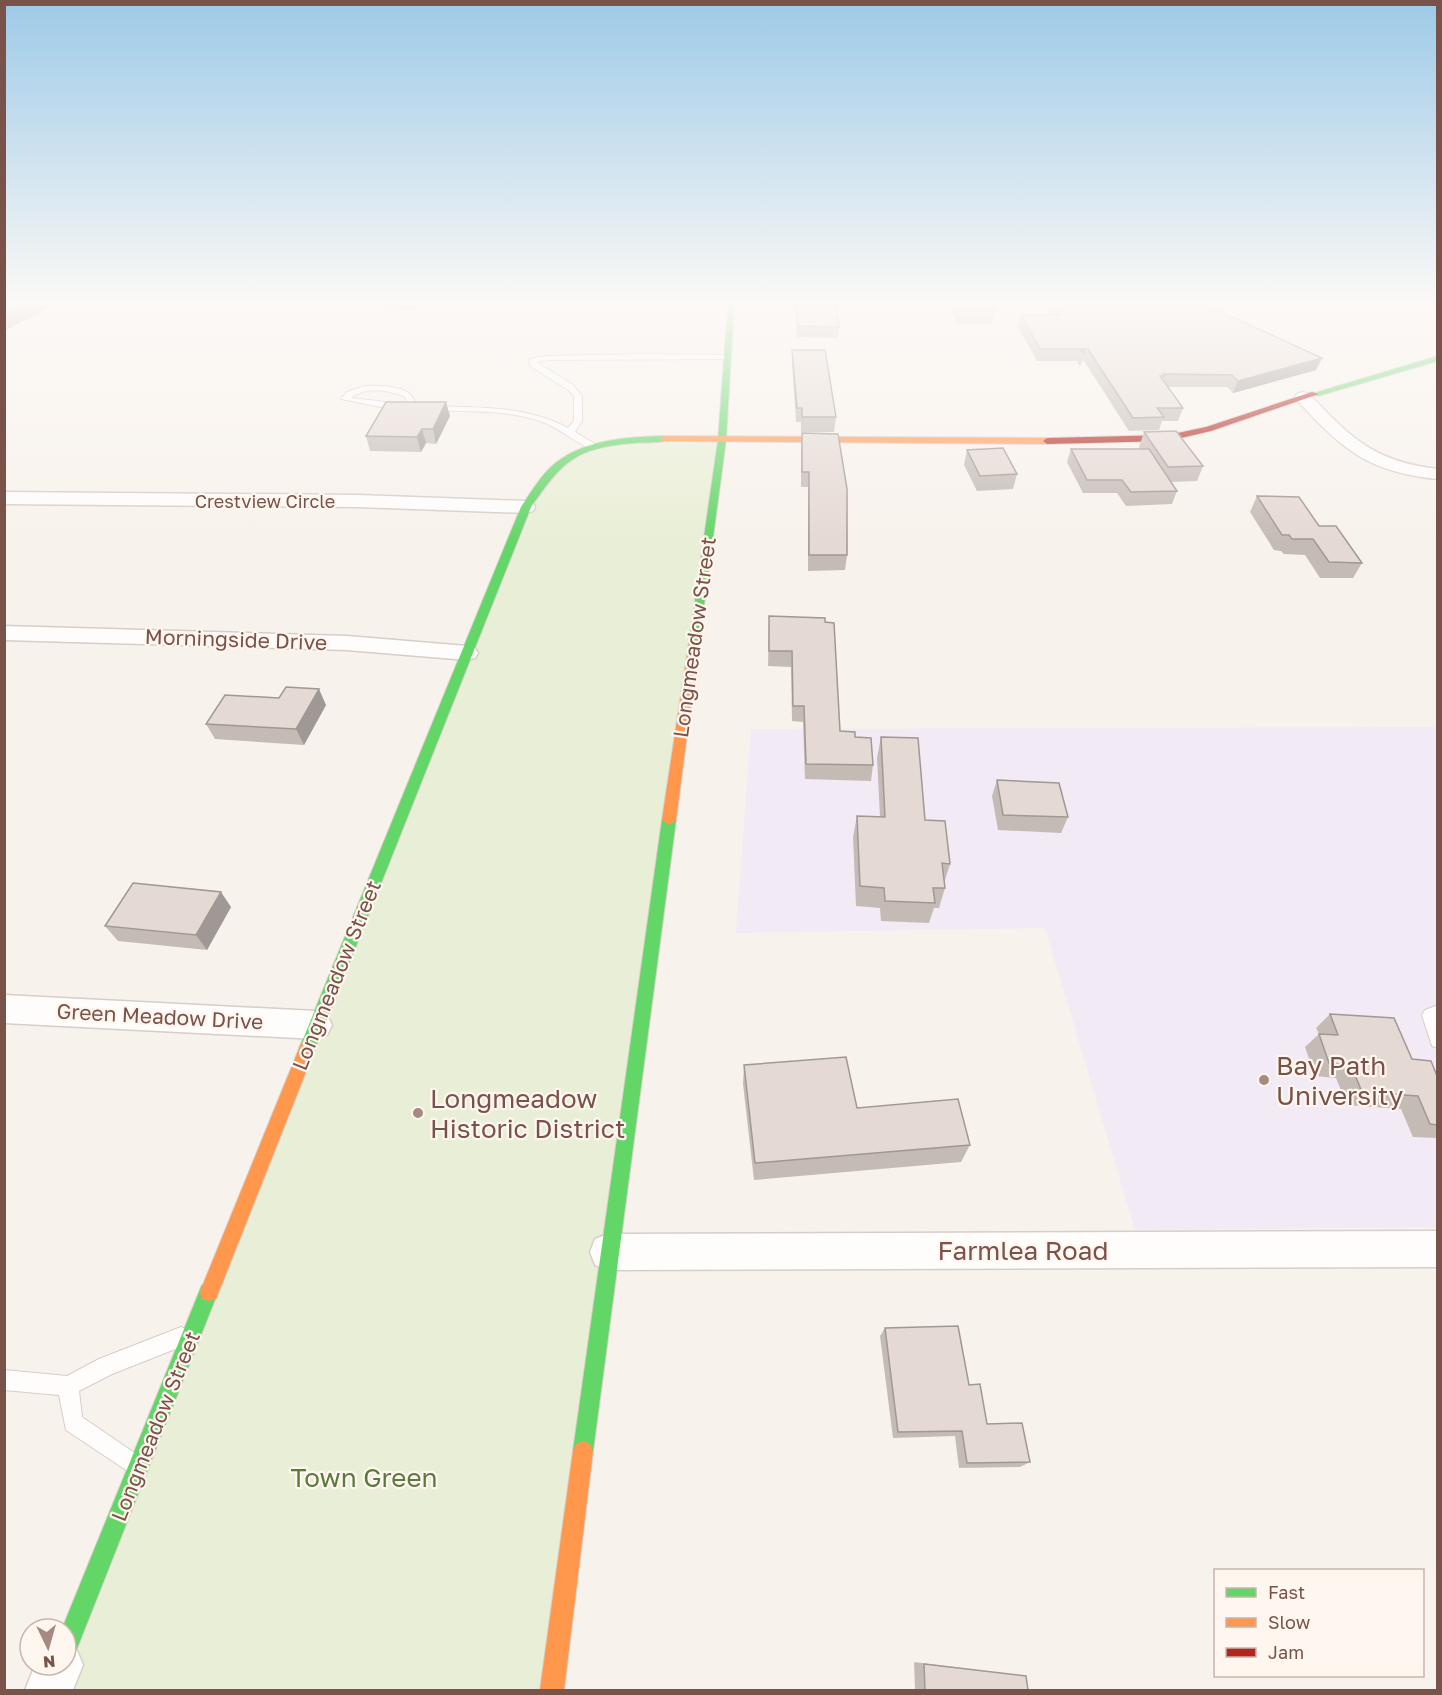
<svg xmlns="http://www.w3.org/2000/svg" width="1442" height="1695" viewBox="0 0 1442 1695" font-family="'Golos Text',sans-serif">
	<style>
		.education { fill: #f2eaf4 }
		.green { fill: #e9efd6 }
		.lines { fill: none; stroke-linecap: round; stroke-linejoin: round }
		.lane-casing { stroke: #d7cdc9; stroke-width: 2 }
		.street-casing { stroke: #d7cdc9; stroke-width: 3 }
		.fast-casing { stroke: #d9ceca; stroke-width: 2 }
		.slow-casing { stroke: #d9ceca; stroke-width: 2 }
		.jam-casing { stroke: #d9ceca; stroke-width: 2 }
		.lane { fill: #fefdfc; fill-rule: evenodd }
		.street { fill: #fefdfc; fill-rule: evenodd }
		.fast { fill: #63d668; fill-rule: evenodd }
		.slow { fill: #ff974d; fill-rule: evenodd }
		.jam { fill: #b3261e; fill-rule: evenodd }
		.wall { fill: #c5bbb5 }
		.shaded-wall { fill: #a09894 }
		.building { fill: #e5d9d3; stroke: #a09894; stroke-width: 1.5 }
		.poi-dot { fill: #a58a82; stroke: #fff6ef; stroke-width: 2 }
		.labels { text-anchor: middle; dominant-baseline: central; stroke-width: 4.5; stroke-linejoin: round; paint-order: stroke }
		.far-street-label { font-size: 18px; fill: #795249; stroke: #fff6ef }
		.street-label { font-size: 21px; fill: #795249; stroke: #fff6ef }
		.near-poi-label { font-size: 26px; fill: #795249; stroke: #fff6ef; text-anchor: start }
		.near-street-label { font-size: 26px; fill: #795249; stroke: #fff6ef }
		.near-park-label { font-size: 26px; fill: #5a7a3e; stroke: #fff6ef }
	</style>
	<rect width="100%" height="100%" fill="#f8f2ec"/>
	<path class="education" d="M1437,727V1227L1135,1230L1045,928L736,933L751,729Z"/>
	<path class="green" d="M722,440L608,1252L552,1690H49L59,1665H66L526,507L555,468L606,444Z"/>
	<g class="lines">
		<defs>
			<path id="lane" d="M647,354L729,355L733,357L729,359L548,360L536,362L573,385L582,396V421L575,432L597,445L598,447L594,450C577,444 562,430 545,423C510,409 468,412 431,410L427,408L431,406C478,408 526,405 568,428L574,421V396L567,389L530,366L529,359L548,356Z
				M365,386C378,386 399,385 410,394C413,397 415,403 417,407L410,409L405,397C389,390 366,386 351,398L402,404H405V408L380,407L341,399L347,392Z
				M1438,1005V1048L1432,1046L1422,1015L1425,1010Z
				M181,1327L188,1330L191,1337L188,1344L112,1374L79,1391L82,1417L139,1456L143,1463L139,1470L132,1474L66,1430L59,1395L4,1390V1370L67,1376L99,1359Z"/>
			<path id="street" d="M1303,392L1309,394C1351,438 1374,462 1438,469V479C1368,472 1343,450 1297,400L1295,397L1297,394Z
				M4,492L358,495L526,501L533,503L535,507L533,511L526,513L358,507L4,504Z
				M4,626L347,636L467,646L475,648L478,653L475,658L467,660L347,650L4,640Z
				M4,995L316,1011L327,1015L332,1025L327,1035L316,1039L4,1023Z
				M1438,1231V1267L608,1270L595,1265L590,1252L595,1239L608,1234Z
				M66,1644L76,1648L83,1665L73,1690H25L35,1665H66Z"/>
			<path id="fast" d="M728,305H734L726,440L699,642L694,645L689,642L718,440Z
				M1438,356V361L1318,396L1311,394Z
				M664,436L667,437V441C656,443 645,442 634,443C575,448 563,461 531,507L315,1049L313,1054L307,1056L301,1054L299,1049L521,507C530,494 538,480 549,469C578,440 625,437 664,436Z
				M669,815L676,820L593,1451L590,1458L583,1461L576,1458L573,1451L662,820Z
				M209,1283L216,1285L218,1292L74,1656L66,1660V1629H62L202,1285Z"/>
			<path id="slow" d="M664,436L1047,438L1051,441L1047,444L661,441V437Z
				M694,639L699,642L676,820L669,825L662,820L689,642Z
				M307,1042L313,1044L315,1049L216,1299L209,1301L202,1299L200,1292L299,1049L301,1044Z
				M583,1441L590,1444L593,1451L564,1690H540L573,1451L576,1444Z"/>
			<path id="jam" d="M1312,392L1319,394L1211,431L1168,441L1047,444L1043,441L1047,438L1168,435L1206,427Z"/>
		</defs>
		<use href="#lane" class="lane-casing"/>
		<use href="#street" class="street-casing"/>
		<use href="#fast" class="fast-casing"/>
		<use href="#slow" class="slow-casing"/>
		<use href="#jam" class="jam-casing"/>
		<use href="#lane" class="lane"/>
		<use href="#street" class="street"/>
		<use href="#fast" class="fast"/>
		<use href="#slow" class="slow"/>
		<use href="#jam" class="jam"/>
	</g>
	<path class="wall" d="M386,305H417L416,310L387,311Z
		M795,305H836L839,327L838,338L797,337Z
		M949,305H993L995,310L992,324L955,323Z
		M1046,305H1206L1322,358L1316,370L1233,393L1227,387H1167L1183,408L1178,421H1162L1159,430L1129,431L1084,361H1082L1080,367L1077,361H1037L1018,327L1021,315H1051Z
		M792,350L836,417L834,432H801V422H796L792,364Z
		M450,416L436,444L426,443L421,452L370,451L366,436Z
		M1144,432L1203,466L1197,481L1171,482L1177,491L1172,504L1126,506L1117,493H1083L1067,462L1071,449H1140L1139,447Z
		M802,433L847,555L845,570L808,571V487H801V448Z
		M967,450L1017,474L1013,489L977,491L964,465Z
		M1257,496L1319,526L1362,563L1353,578H1320L1305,555L1284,554L1281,551L1274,550L1250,512Z
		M769,616L825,618L840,731L855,737L873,765L871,781L805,779L803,722L792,721L791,667L768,666Z
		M326,705L304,745L215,739L206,724Z
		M881,737L925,820L950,864L944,883L945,888L939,908H934L929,923L881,921L880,908L856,906L853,837L857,816L880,817L877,758Z
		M997,780L1068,817L1061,833L998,830L992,796Z
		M231,907L207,950L118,941L105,926Z
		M1330,1014L1412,1059L1437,1076V1138L1413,1137L1401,1109L1347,1105L1336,1078L1315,1076L1305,1047L1319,1034L1316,1028Z
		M744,1065L857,1108L970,1145L961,1162L754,1180L743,1084Z
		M885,1328L969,1385L987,1424L1030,1462L1020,1467L959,1468L955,1436L893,1438L880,1336Z
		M914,1662L1026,1676L1028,1690H915Z"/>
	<path class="shaded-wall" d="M24,305H55L4,331V315Z
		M1322,358L1316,370L1233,393L1238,381Z
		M446,402L450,416L436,444L433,429Z
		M422,429L426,443L421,452L417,437Z
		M319,689L326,705L304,745L296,729Z
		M221,892L231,907L207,950L196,935Z"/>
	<path class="building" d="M4,305H24L4,315Z
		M796,305H836L839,327L798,326Z
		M956,305H993L995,310H958Z
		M1055,305H1206L1322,358L1238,381L1232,375L1163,374L1164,376H1160L1183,408H1157L1164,417L1133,418L1088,349H1083L1084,354L1081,349H1040L1021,315H1061Z
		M792,350H825L836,417H802V408H797Z
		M386,402H446L433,429H422L417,437L366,436Z
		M1176,431L1203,466L1168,467L1144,432Z
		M802,433L838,434L847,489V555H809V472H802Z
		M1003,448L1017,474L980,476L967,450Z
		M1071,449H1149L1177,491L1131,492L1122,480H1087Z
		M1257,496L1299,497L1319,526H1336L1362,563L1329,562L1313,539H1292L1289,535H1282Z
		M769,616L825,618V622L834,623L840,731L855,732V737L871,738L873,765L806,764L804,706H793L792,651H769Z
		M286,687L319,689L296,729L206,724L225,695L279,698Z
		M881,737L918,738L925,820L945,821L950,864L942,863L945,888H933L935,903L885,901L884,888L860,886L857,816L885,817Z
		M997,780L1059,783L1068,817L1003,815Z
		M133,883L221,892L196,935L105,926Z
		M1330,1014L1394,1018L1412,1059L1431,1061L1437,1076V1125L1430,1124L1418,1096L1362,1092L1351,1065L1329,1063L1319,1034L1338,1035Z
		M846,1057L857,1108L958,1099L970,1145L755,1163L744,1065Z
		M958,1326L969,1385L980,1384L987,1424L1022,1423L1030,1462L967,1463L962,1431L898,1432L885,1328Z
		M924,1664L1026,1676L1028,1690H925Z"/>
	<linearGradient id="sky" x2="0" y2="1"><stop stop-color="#9dcae8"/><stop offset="0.56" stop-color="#fcf9f6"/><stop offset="1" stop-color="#fcf9f6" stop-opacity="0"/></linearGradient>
	<rect width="1442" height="542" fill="url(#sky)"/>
	<g class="poi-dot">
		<circle cx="1264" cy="1080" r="6"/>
		<circle cx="418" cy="1113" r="6"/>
	</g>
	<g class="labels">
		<g class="far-street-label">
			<text x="265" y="501">Crestview Circle</text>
		</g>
		<g class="street-label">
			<text transform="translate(694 637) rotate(-82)">Longmeadow Street</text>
			<text transform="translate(236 639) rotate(2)">Morningside Drive</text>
			<text transform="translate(336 975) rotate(-68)">Longmeadow Street</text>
			<text transform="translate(160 1016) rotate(3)">Green Meadow Drive</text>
			<text transform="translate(155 1426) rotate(-68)">Longmeadow Street</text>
		</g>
		<g class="near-poi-label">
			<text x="1276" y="1065">Bay Path<tspan x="1276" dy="30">University</tspan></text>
			<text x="430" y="1098">Longmeadow<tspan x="430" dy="30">Historic District</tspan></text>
		</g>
		<g class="near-street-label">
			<text x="1023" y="1250">Farmlea Road</text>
		</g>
		<g class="near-park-label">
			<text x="364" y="1477">Town Green</text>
		</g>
	</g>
	<rect width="1442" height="1695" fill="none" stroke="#795249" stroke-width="12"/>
	<rect x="1214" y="1569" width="210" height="108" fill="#fff6ef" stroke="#c9b4ad" stroke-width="1.5"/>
	<rect x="1226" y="1588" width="30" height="9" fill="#63d668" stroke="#c9b4ad" stroke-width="1.5"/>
	<text x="1268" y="1599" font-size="18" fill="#795249">Fast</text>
	<rect x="1226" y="1618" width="30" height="9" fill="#ff974d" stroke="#c9b4ad" stroke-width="1.5"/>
	<text x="1268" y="1629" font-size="18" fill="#795249">Slow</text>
	<rect x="1226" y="1648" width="30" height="9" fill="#b3261e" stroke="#c9b4ad" stroke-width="1.5"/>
	<text x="1268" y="1659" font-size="18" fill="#795249">Jam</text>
	<g transform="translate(48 1647) rotate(175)"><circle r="28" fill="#fff6ef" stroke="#c9b4ad" stroke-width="1.5"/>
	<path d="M0-4.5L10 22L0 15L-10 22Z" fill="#a58a82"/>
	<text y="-9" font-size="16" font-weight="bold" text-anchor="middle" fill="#795249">N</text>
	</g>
</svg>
